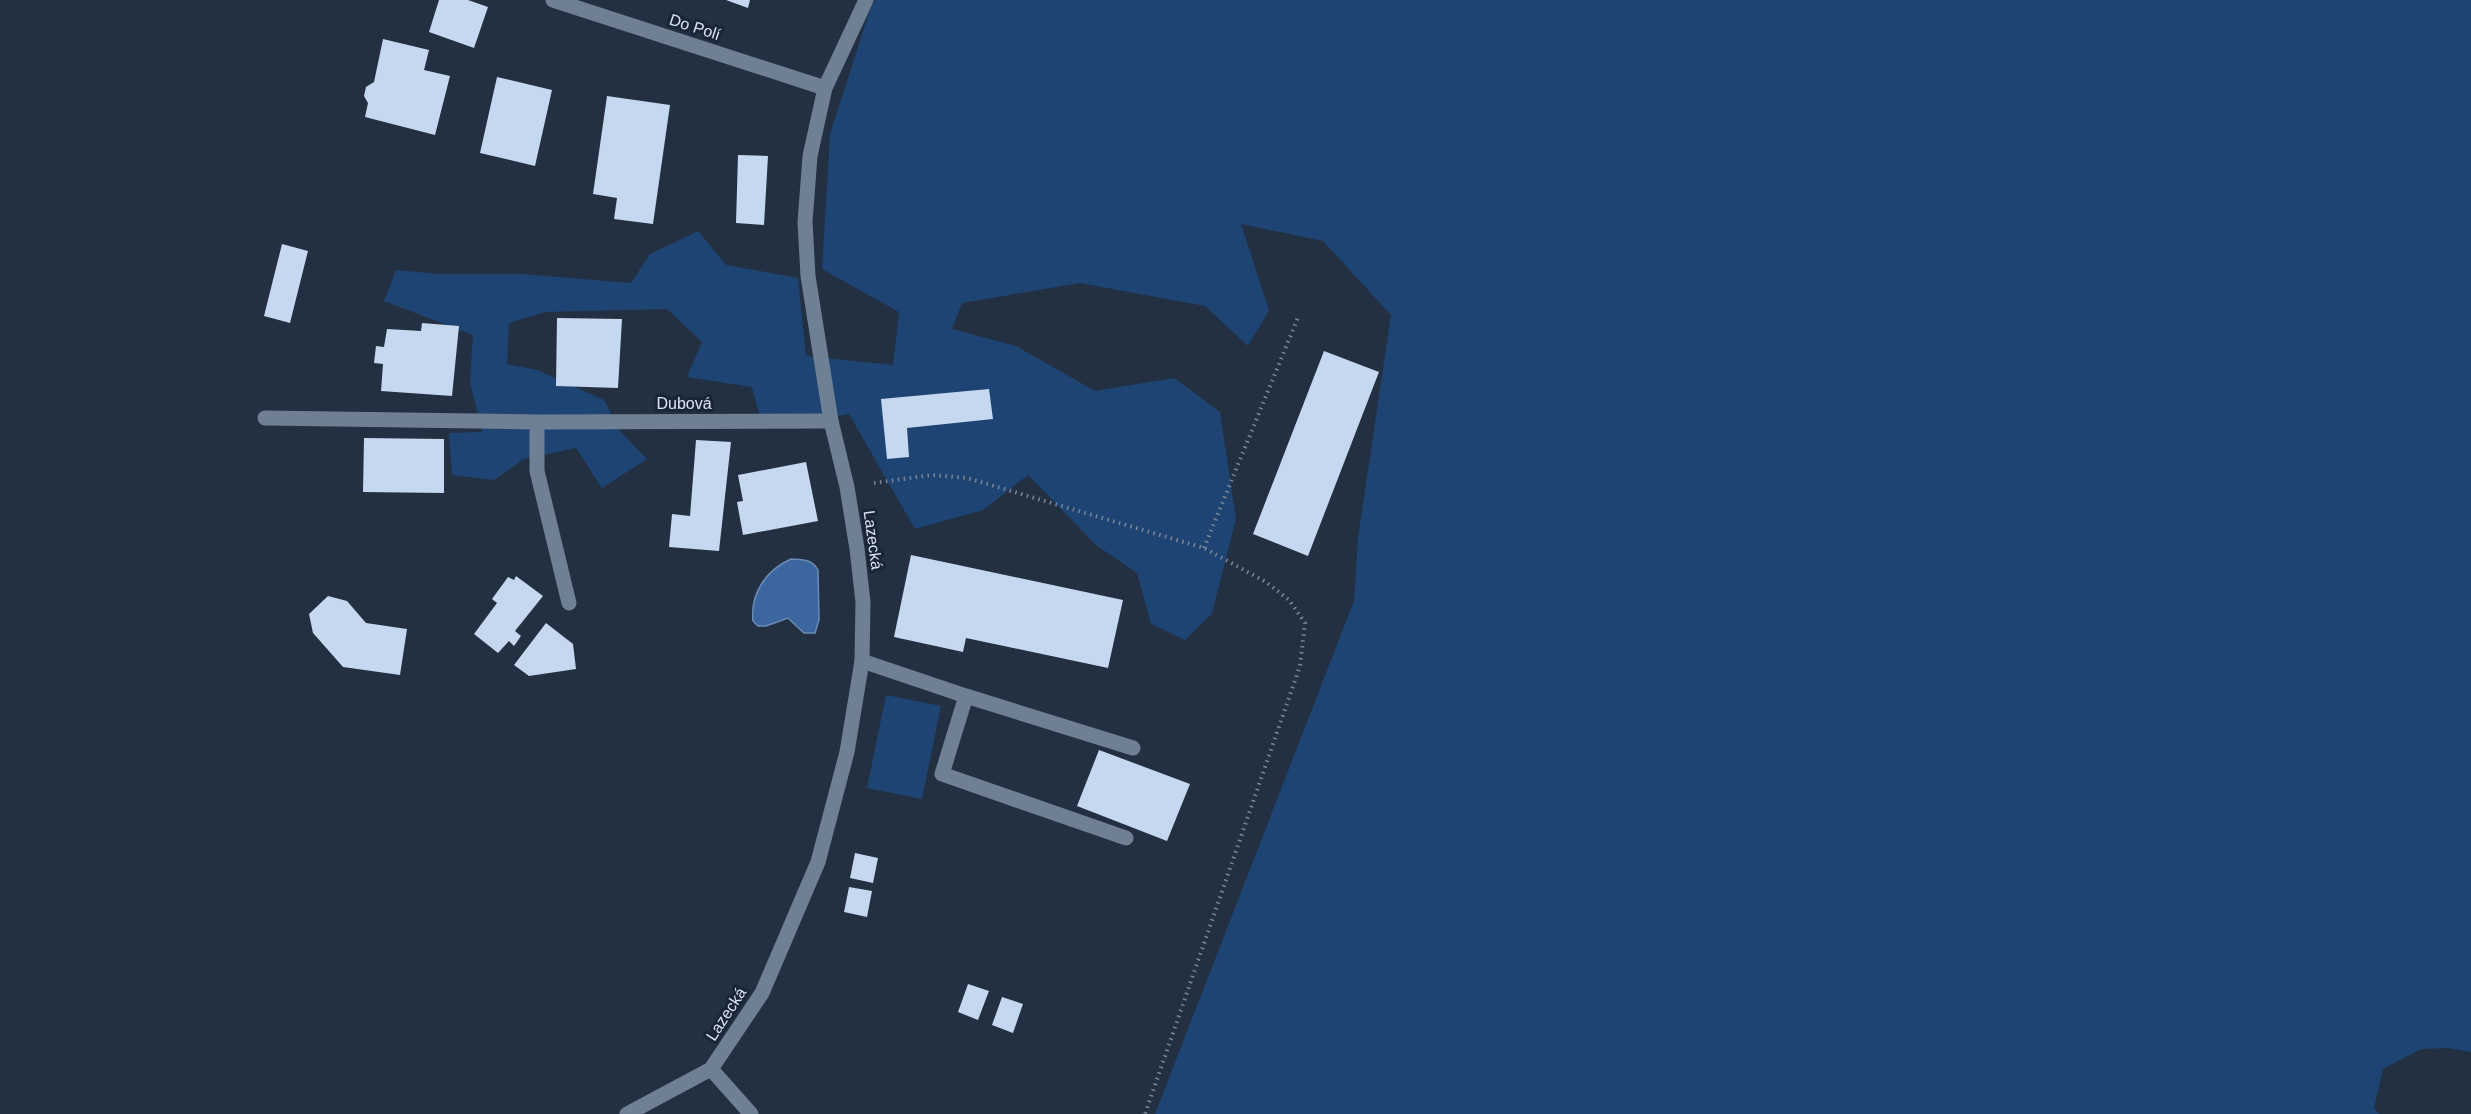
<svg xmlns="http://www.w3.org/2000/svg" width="2471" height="1114" viewBox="0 0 2471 1114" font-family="Helvetica,sans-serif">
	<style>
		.green { fill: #1e4474 }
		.water { fill: #3c669f; stroke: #6c8cb7; stroke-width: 1.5 }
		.building { fill: #c6d8f0 }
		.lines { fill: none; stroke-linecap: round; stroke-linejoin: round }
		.path { stroke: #7b8796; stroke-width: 4; stroke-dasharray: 1.5 4.5; stroke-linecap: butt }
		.service { stroke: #6f7f94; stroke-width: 15 }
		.minor { stroke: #6f7f94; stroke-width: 15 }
		.tertiary { stroke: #6f7f94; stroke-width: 15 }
		.labels { text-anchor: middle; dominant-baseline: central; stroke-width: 6; stroke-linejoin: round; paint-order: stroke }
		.street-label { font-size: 16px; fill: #dbe4f0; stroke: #192638 }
	</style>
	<rect width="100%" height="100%" fill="#223042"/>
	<path class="green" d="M875,0H2471V1052L2448,1048L2421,1049L2383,1069L2374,1108L2379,1114H1155L1354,601L1358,538L1391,315L1323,241L1241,224L1269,310L1248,346L1205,306L1080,283L962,303L952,329L1016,346L1095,391L1174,378L1220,412L1236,519L1212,613L1185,640L1151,624L1137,573L1096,545L1028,475L983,510L915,529L849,414L763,429L752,387L687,377L702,342L667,309L545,312L509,323L507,364L537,370L604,400L621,432L647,459L602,488L576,448L524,459L494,480L452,475L449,433L482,432L470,382L473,335L384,301L396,270L439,274H521L631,283L650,254L698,231L726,265L798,278L806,356L893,365L899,312L822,269L830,134L869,13Z
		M886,695L941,706L922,799L867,788Z"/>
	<path class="water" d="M791,559C803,560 812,559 818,570L819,620L815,633H804L788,618L766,626H758L753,621C750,594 766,570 791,559Z"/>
	<path class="building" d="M439,0H468L488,7L474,48L429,32Z
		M726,0H750L748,8Z
		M383,39L429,50L424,70L450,76L435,135L365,117L368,103L364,96L366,87L374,82Z
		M497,77L552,90L535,166L480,153Z
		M607,96L670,105L653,224L614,219L617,198L593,194Z
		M738,155L768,156L764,225L736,223Z
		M282,244L308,251L290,323L264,316Z
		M557,318L622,319L618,388L556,386Z
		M422,323L459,326L452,396L381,391L383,364L374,363L376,346L384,347L387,329L421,331Z
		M1324,351L1379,372L1308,556L1253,534Z
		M989,389L993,419L907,428L909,457L887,459L881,399Z
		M364,438L444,439V493L363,492Z
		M696,440L731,442L719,551L669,547L672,514L690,516Z
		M806,462L818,521L743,535L737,502L743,501L738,475Z
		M911,555L1123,600L1108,668L966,638L963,652L894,637Z
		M516,576L543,596L515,631L521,636L514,646L509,641L498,653L474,634L497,603L492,599L508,577L514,580Z
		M328,596L347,601L366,623L407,629L400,675L343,667L313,633L309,614Z
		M546,623L573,644L576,669L529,676L514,665Z
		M1099,750L1190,784L1167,841L1077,806Z
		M855,853L878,858L873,883L850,878Z
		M849,887L872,891L867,917L844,912Z
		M968,984L989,991L978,1020L958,1012Z
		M1002,997L1023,1004L1013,1033L992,1025Z"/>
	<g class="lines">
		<path class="path" d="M874,483L932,475L967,478L1204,548L1266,582L1289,600L1305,623L1300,666L1145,1114
			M1204,548L1299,315"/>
		<path class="service" d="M862,661L966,696L942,774L1126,838
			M966,696L1133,748"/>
		<path class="minor" d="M553,0L825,88
			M265,418L537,422
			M569,603L537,471V422L831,421"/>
		<path class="tertiary" d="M711,1069L751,1114
			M627,1114L711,1069L762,993L818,862L847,752L862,661L863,602L857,549L847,487L831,421L808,276L805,222L810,156L825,88L866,0"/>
	</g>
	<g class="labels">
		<g class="street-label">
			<text transform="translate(695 27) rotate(18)">Do Polí</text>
			<text x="684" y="403">Dubová</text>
			<text transform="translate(873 540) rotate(82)">Lazecká</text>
			<text transform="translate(726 1014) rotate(-57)">Lazecká</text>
		</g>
	</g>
</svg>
